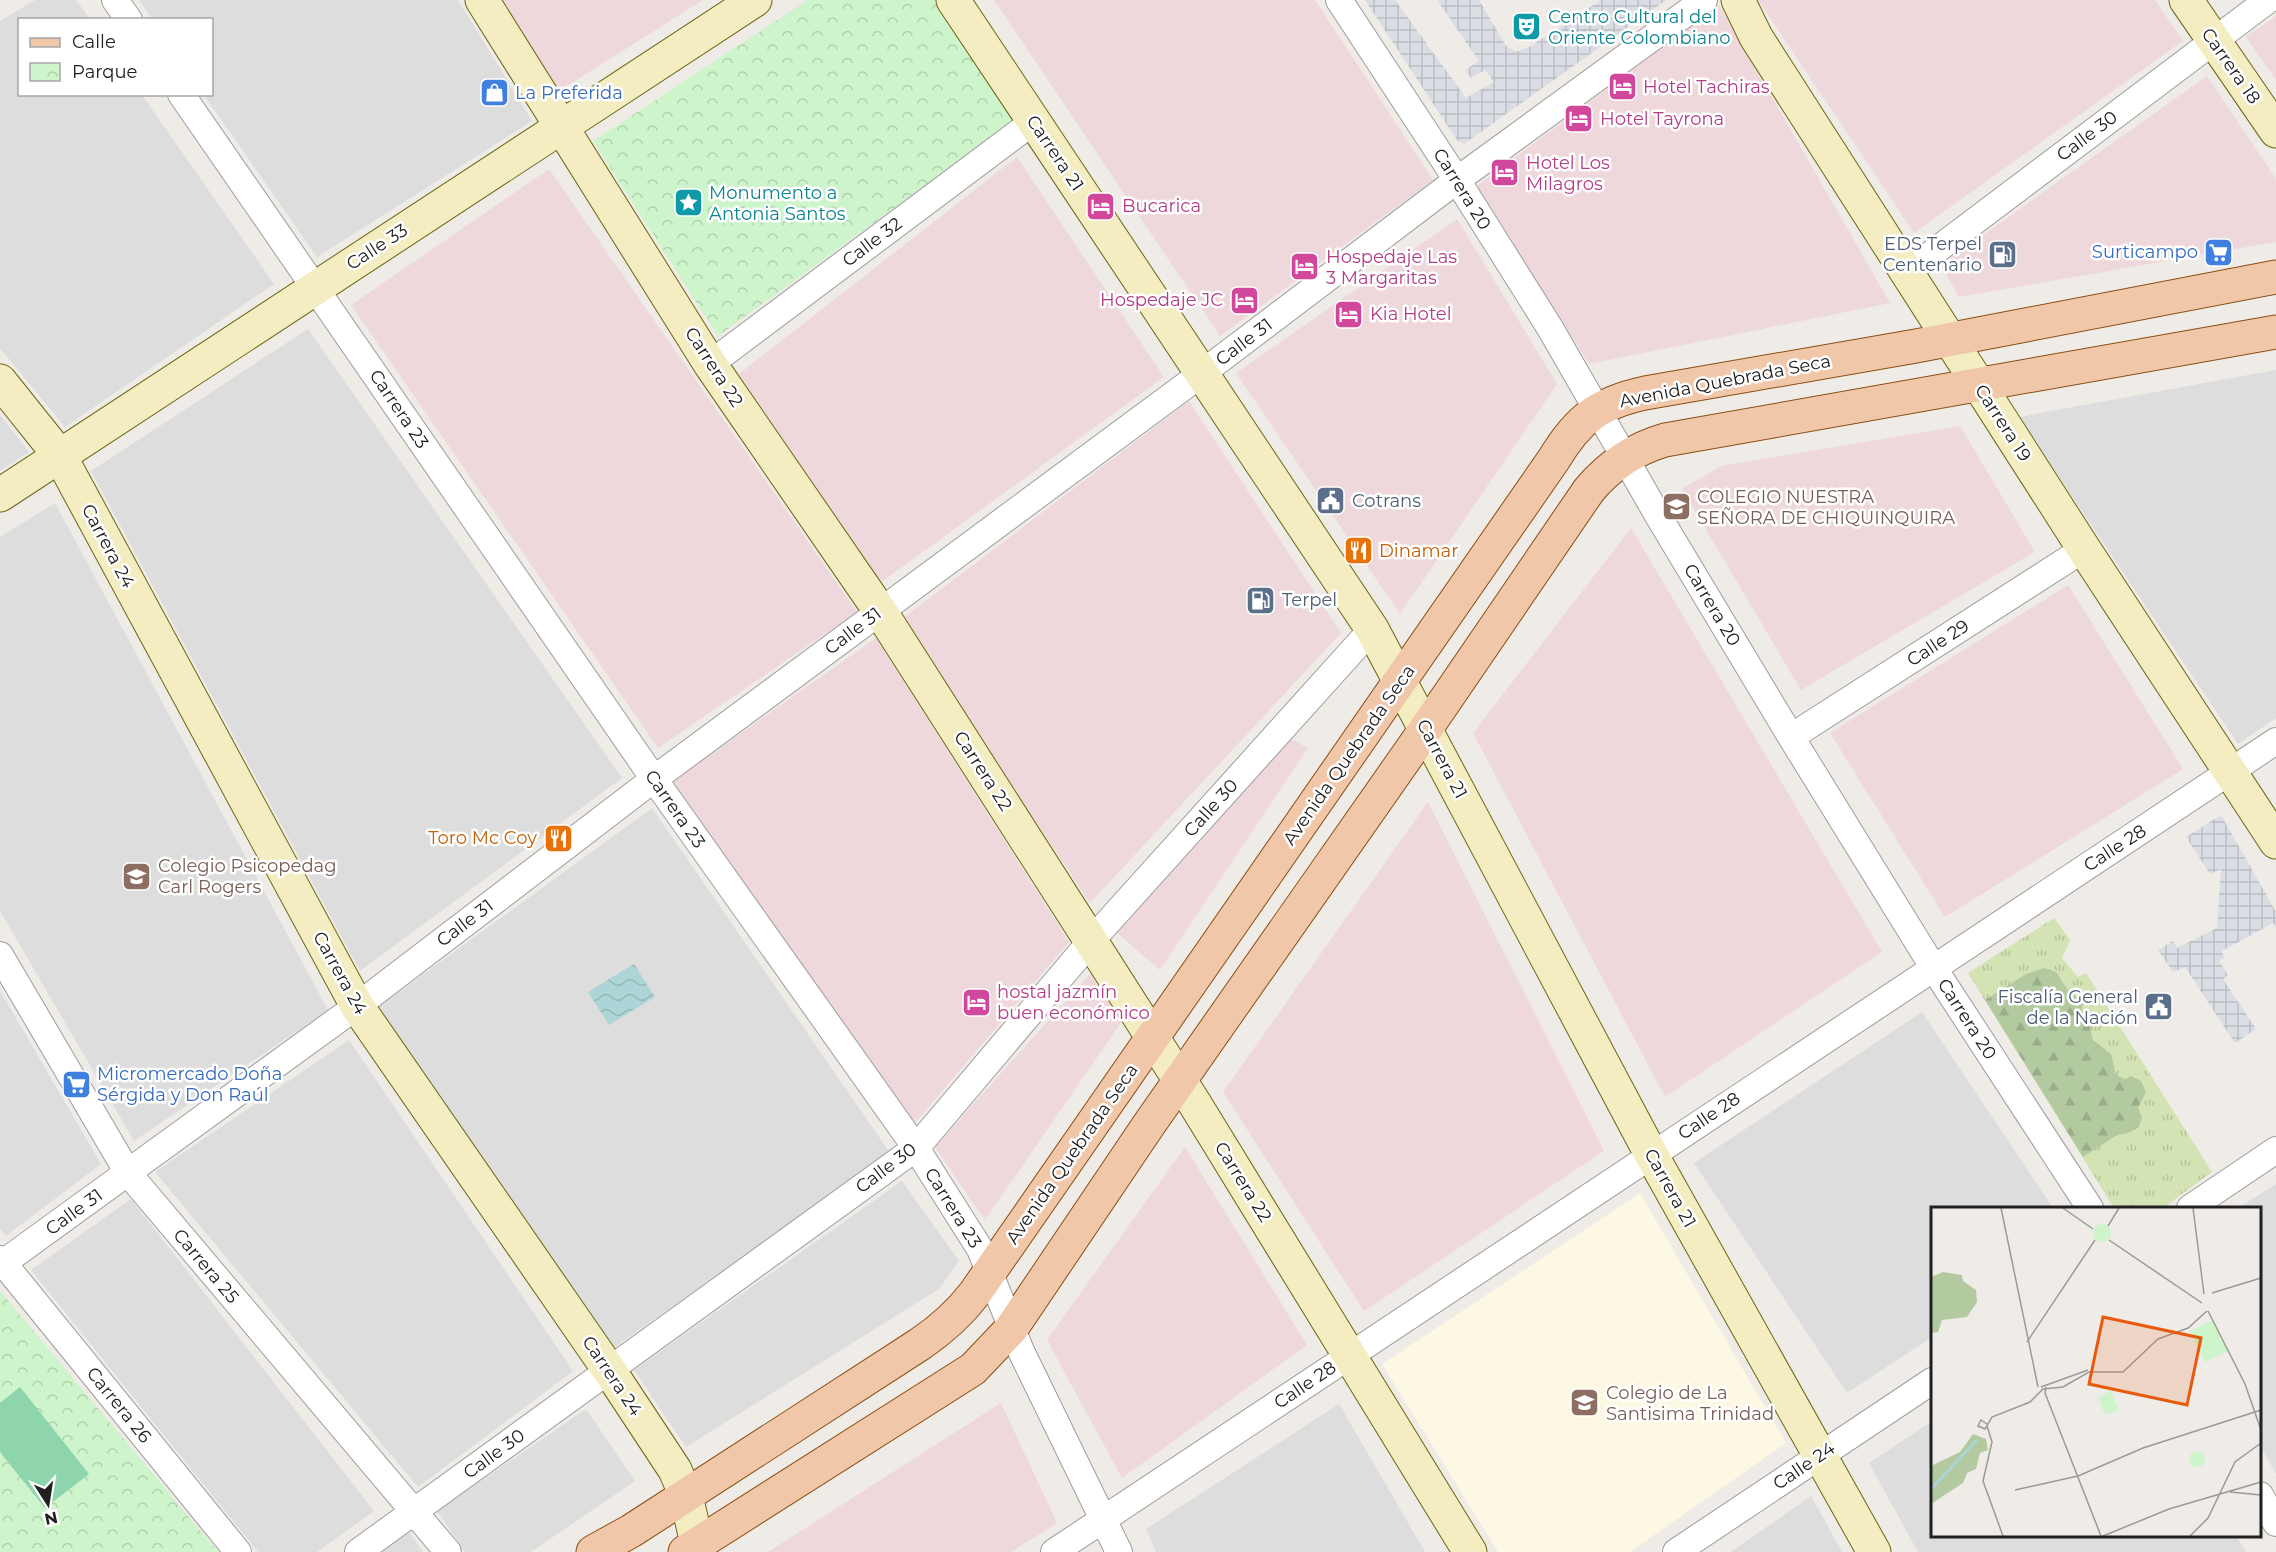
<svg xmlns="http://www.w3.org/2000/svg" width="2276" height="1552" viewBox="0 0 2276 1552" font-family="Montserrat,sans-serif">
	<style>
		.residential { fill: #ddd }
		.commercial { fill: #eed8db }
		.education { fill: #fcf8e4 }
		.grass { fill: url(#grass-tufts) }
		.forest { fill: url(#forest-firs) }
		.park { fill: url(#park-crowns) }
		.pitch { fill: #8ed5ae }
		.plaza { fill: url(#plaza-grid) }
		.water { fill: url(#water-waves) }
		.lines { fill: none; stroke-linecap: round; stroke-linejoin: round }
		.street-casing { stroke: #9d9d9d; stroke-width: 28 }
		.secondary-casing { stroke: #6b6612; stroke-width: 35 }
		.primary-casing { stroke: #8a4e11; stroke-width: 35 }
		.street { stroke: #fff; stroke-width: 26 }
		.secondary { stroke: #f3edc1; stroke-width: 33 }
		.primary { stroke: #f1c7aa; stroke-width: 33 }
		.labels { text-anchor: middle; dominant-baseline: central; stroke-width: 5; stroke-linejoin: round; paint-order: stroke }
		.culture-label { font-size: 18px; fill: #0d838f; stroke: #fff; text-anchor: start }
		.street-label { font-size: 18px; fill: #202020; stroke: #fff }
		.hotel-label { font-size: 18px; fill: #b23c85; stroke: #fff; text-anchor: start }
		.shop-label { font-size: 18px; fill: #366cbe; stroke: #fff; text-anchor: start }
		.service-label { font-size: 18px; fill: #4e5e75; stroke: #fff; text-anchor: end }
		.education-label { font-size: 18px; fill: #785e54; stroke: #fff; text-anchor: start }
		.food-label { font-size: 18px; fill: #c56008; stroke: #fff; text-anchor: start }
		.inset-river { fill: none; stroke: #add5d7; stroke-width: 3 }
		.inset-road { fill: none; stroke: #9c9a97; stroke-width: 1.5 }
		.view { fill: #e8590c; fill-opacity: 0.15; stroke: #e8590c; stroke-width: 3 }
		.inset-edge { fill: none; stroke: #202020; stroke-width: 3 }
	</style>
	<defs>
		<pattern id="grass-tufts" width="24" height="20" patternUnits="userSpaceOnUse" patternTransform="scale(1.5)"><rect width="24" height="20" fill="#d3e3b3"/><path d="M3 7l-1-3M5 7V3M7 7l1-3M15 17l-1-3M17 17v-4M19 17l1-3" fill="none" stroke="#b5c29a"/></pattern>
		<pattern id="forest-firs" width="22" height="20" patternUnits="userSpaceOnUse" patternTransform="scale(1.5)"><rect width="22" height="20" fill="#b3caa1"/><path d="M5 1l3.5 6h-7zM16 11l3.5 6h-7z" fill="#9aad8a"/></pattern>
		<pattern id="park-crowns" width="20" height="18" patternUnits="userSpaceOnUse" patternTransform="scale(1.5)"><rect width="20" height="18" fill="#cdf4ca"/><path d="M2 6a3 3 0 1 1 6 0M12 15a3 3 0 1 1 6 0" fill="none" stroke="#b0d1ad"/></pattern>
		<pattern id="plaza-grid" width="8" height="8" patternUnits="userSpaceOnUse" patternTransform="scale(1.5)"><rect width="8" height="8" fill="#dbdde5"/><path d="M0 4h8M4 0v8" fill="none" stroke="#bcbdc4"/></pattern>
		<pattern id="water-waves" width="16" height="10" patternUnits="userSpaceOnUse" patternTransform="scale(1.5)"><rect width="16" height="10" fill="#add5d7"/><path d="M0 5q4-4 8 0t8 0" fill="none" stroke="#95b7b8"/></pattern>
	</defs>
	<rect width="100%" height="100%" fill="#efebe7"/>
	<path class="residential" d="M35,0H76L90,19L20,20V94L142,95L274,284L65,427L0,348V21Z
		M139,0H458L532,121L317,257L204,95L212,94V20L152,19Z
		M308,329L622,778L360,971L91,471Z
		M2276,370V718L2238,744L2019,417Z
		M0,415L29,452L0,471Z
		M55,503L328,1010L134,1141L0,911V537Z
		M652,808L890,1153L613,1348L377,1008Z
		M0,991L101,1164L6,1236L0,1229Z
		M1922,1012L2053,1208H1932V1337L1847,1393L1694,1163Z
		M349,1040L573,1371L418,1487L155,1172Z
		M902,1181L959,1261L939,1289L686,1447L634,1370Z
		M2276,1184V1474L2260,1445V1208H2238Z
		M131,1199L374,1511L317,1552H258L31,1270Z
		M1339,1404L1425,1552H1156L1146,1529Z
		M586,1409L635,1481L531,1552H465L437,1511Z
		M1932,1421V1536H2236L2246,1552H1918L1869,1463Z
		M1811,1496L1842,1552H1731Z
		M409,1532L423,1552H380Z"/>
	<path class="commercial" d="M501,0H703L559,91Z
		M994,0H1315L1433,180L1220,336Z
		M1758,0H2155L2183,41L1914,233Z
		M1719,5L1890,303L1589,364L1477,186Z
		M2276,16V80L2246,37Z
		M2207,76L2276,179V242L1959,297L1941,265Z
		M1017,157L1164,377L880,583L739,374Z
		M549,169L857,612L658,748L351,305Z
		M1457,219L1557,384L1400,614L1236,373Z
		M1189,401L1341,633L1090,903L902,619Z
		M1960,426L2035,552L1801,690L1682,489L1721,466Z
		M1631,528L1882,952L1665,1097L1473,733Z
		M2068,585L2183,769L1945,917L1830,733Z
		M876,638L1069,942L914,1124L669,784Z
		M1289,738L1308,748L1160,970L1116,932Z
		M1428,802L1604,1151L1364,1311L1223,1092Z
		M1090,974L1122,1021L985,1220L935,1147Z
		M1185,1147L1307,1345L1122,1478L1047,1340Z
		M1001,1403L1057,1523L1011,1552H768Z"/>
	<path class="education" d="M1640,1193L1786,1443L1630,1552H1498L1382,1364Z"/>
	<path class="grass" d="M2054,918L2070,940L2062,958L2078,977L2086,973L2212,1172L2163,1208H2114L1968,973Z"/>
	<path class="forest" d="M2044,968L2056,972L2071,995L2078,996L2083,1004L2081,1011L2088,1020L2093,1040L2111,1054L2116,1075L2125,1079L2131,1076L2141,1081L2146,1092L2138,1108L2142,1117L2139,1127L2128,1133L2117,1135L2083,1157L1985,1000L2026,974Z"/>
	<path class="park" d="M808,0H938L1018,118L718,336L593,141Z
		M0,1291L218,1552H0Z"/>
	<path class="pitch" d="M20,1387L89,1474L45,1508L0,1452V1403Z"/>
	<path class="plaza" d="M1365,0H1395L1466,98L1494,82L1485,70L1471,78L1465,70L1479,61L1437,0H1479L1506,46L1516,52L1531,46L1601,0H1666L1464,144L1457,140Z
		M2221,815L2276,912V927L2273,923L2222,951L2224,958L2219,961L2228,975L2223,979L2256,1029L2235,1043L2185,967L2173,972L2158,950L2173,941L2177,948L2217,928L2221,869L2210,874L2186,837Z"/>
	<path class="water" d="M634,964L655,997L609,1025L588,992Z"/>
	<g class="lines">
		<defs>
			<path id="street" d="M115,0L129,20
				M1339,0L1457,180L1550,328L1660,519L1791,737L1933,967L2090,1208
				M181,94L654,779L916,1148L980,1249L1021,1351L1119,1552
				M1906,273L2268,0
				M710,364L1034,121
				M1791,737L2084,549
				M0,955L128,1173L448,1552
				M2190,1208L2276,1150
				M0,1259L238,1552
				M3,1263L357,1006L654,779L1193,380L1457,180L1704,0
				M2260,1495L2276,1523
				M358,1552L916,1148L1091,941L1372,629
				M1054,1552L2276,741
				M1676,1552L1932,1381"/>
			<path id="secondary" d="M482,0L710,364L880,611L1195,1104L1470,1552
				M953,0L1372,629L1651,1154L1874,1552
				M1738,0L1756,37L2084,549L2276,842
				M2186,0L2276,131
				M0,381L52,446L67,469L357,1006L609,1370L675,1470L686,1496L699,1552
				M0,495L755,0"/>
			<path id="primary" d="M593,1552L631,1531L920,1344C942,1329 959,1314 975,1293L1554,459C1578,419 1599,403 1645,393L1916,346L2276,277
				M685,1552L973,1369L1011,1329L1150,1123L1414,746L1589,490C1610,465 1634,449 1665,440L2276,332"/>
		</defs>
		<use href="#street" class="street-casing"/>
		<use href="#secondary" class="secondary-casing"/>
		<use href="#primary" class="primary-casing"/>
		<use href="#street" class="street"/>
		<use href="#secondary" class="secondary"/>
		<use href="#primary" class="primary"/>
	</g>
	<defs>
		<symbol id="theatre-square" viewBox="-11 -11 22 22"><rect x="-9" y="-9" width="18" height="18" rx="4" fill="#0f9aa8" stroke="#fff"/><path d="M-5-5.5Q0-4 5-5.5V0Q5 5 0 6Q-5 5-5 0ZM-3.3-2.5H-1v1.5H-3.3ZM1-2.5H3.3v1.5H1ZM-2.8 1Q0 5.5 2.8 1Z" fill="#fff"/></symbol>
		<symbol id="hotel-square" viewBox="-11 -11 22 22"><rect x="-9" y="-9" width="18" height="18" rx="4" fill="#d1479c" stroke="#fff"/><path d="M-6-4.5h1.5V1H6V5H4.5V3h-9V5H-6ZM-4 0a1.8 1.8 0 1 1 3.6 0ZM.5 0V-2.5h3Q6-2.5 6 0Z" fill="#fff"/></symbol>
		<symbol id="shop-square" viewBox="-11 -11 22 22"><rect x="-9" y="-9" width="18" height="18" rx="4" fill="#3f7fe0" stroke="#fff"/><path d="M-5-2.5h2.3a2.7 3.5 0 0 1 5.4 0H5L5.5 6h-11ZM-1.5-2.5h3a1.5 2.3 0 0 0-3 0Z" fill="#fff"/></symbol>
		<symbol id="sight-square" viewBox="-11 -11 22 22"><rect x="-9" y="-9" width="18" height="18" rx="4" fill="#0f9aa8" stroke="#fff"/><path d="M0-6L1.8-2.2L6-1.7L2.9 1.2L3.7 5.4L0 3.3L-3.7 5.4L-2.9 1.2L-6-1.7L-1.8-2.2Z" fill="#fff"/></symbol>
		<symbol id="supermarket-square" viewBox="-11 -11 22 22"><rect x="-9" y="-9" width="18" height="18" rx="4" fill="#3f7fe0" stroke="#fff"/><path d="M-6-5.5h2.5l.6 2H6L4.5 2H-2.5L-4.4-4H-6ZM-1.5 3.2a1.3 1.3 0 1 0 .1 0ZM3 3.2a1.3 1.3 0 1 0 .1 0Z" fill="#fff"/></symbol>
		<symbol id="fuel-square" viewBox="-11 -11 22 22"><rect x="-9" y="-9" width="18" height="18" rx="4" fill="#5c6f8a" stroke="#fff"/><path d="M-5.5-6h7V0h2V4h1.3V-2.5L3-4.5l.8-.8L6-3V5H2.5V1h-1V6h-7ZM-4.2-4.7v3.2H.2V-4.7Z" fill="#fff"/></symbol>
		<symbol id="civic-square" viewBox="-11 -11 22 22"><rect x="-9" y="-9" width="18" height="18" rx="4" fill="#5c6f8a" stroke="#fff"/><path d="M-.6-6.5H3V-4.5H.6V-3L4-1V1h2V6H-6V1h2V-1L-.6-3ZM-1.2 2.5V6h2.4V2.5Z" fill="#fff"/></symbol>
		<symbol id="school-square" viewBox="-11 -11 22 22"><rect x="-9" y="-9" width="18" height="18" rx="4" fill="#8d6e63" stroke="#fff"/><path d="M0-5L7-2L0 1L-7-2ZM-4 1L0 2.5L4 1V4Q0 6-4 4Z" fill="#fff"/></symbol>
		<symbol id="restaurant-square" viewBox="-11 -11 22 22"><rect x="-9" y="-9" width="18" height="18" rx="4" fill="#e8710a" stroke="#fff"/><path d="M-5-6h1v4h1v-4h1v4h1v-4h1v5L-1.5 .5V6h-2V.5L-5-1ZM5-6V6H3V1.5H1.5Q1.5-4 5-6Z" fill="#fff"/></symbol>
	</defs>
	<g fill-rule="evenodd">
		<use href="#theatre-square" x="1510" y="10" width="33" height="33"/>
		<use href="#hotel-square" x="1606" y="70" width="33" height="33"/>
		<use href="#shop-square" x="478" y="76" width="33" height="33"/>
		<use href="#hotel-square" x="1562" y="102" width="33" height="33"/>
		<use href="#hotel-square" x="1488" y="156" width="33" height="33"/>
		<use href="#sight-square" x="672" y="186" width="33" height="33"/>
		<use href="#hotel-square" x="1084" y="190" width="33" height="33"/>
		<use href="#supermarket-square" x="2202" y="236" width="33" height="33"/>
		<use href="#fuel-square" x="1986" y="238" width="33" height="33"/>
		<use href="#hotel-square" x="1288" y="250" width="33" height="33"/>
		<use href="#hotel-square" x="1228" y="284" width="33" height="33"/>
		<use href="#hotel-square" x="1332" y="298" width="33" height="33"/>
		<use href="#civic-square" x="1314" y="484" width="33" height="33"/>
		<use href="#school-square" x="1660" y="490" width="33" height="33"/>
		<use href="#restaurant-square" x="1342" y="534" width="33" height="33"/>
		<use href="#fuel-square" x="1244" y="584" width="33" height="33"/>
		<use href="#restaurant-square" x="542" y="822" width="33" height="33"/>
		<use href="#school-square" x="120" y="860" width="33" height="33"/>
		<use href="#hotel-square" x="960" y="986" width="33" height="33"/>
		<use href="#civic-square" x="2142" y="990" width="33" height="33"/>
		<use href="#supermarket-square" x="60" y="1068" width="33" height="33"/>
		<use href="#school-square" x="1568" y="1386" width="33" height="33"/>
	</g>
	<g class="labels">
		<g class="culture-label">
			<text x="1548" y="17">Centro Cultural del<tspan x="1548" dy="21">Oriente Colombiano</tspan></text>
			<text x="709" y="193">Monumento a<tspan x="709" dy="21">Antonia Santos</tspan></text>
		</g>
		<g class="street-label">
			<text transform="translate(2231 66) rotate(55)">Carrera 18</text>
			<text transform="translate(2087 136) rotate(-37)">Calle 30</text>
			<text transform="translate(1055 153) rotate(56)">Carrera 21</text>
			<text transform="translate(1462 189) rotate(58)">Carrera 20</text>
			<text transform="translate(872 242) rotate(-37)">Calle 32</text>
			<text transform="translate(377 247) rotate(-33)">Calle 33</text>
			<text transform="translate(1244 342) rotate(-37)">Calle 31</text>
			<text transform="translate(714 367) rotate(57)">Carrera 22</text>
			<text transform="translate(1725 381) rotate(-11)">Avenida Quebrada Seca</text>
			<text transform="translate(399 409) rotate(56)">Carrera 23</text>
			<text transform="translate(2003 423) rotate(57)">Carrera 19</text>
			<text transform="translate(108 546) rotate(62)">Carrera 24</text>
			<text transform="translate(1712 605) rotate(59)">Carrera 20</text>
			<text transform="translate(853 631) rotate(-37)">Calle 31</text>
			<text transform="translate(1938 643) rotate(-33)">Calle 29</text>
			<text transform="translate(1349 755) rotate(-55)">Avenida Quebrada Seca</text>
			<text transform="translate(1442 759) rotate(62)">Carrera 21</text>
			<text transform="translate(983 771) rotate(57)">Carrera 22</text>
			<text transform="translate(1211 808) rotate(-48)">Calle 30</text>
			<text transform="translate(675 809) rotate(55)">Carrera 23</text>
			<text transform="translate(2115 848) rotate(-33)">Calle 28</text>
			<text transform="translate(465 923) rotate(-37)">Calle 31</text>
			<text transform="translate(340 973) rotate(61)">Carrera 24</text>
			<text transform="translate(1967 1019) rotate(57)">Carrera 20</text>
			<text transform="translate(1709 1116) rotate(-34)">Calle 28</text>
			<text transform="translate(1072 1154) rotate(-55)">Avenida Quebrada Seca</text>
			<text transform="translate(886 1168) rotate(-37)">Calle 30</text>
			<text transform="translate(1243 1182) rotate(58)">Carrera 22</text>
			<text transform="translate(1670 1188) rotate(61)">Carrera 21</text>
			<text transform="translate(953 1208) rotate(58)">Carrera 23</text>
			<text transform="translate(74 1212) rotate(-36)">Calle 31</text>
			<text transform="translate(206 1266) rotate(50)">Carrera 25</text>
			<text transform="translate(612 1376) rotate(56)">Carrera 24</text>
			<text transform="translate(1305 1385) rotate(-34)">Calle 28</text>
			<text transform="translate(119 1405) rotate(51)">Carrera 26</text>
			<text transform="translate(494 1454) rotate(-36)">Calle 30</text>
			<text transform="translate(1804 1466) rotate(-34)">Calle 24</text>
		</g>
		<g class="hotel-label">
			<text x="1643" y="87">Hotel Tachiras</text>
			<text x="1600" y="119">Hotel Tayrona</text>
			<text x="1526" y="163">Hotel Los<tspan x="1526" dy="21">Milagros</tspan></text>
			<text x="1122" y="206">Bucarica</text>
			<text x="1326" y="257">Hospedaje Las<tspan x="1326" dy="21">3 Margaritas</tspan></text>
			<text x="1223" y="300" text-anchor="end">Hospedaje JC</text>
			<text x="1370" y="314">Kia Hotel</text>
			<text x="997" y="992">hostal jazmín<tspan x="997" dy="21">buen económico</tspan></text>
		</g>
		<g class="shop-label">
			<text x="515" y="93">La Preferida</text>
			<text x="2198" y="252" text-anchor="end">Surticampo</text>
			<text x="97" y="1074">Micromercado Doña<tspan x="97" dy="21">Sérgida y Don Raúl</tspan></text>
		</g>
		<g class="service-label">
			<text x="1982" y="244">EDS Terpel<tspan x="1982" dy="21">Centenario</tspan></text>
			<text x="1352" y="501" text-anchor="start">Cotrans</text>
			<text x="1282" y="600" text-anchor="start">Terpel</text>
			<text x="2138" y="997">Fiscalía General<tspan x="2138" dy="21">de la Nación</tspan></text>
		</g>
		<g class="education-label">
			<text x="1697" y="497">COLEGIO NUESTRA<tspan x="1697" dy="21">SEÑORA DE CHIQUINQUIRA</tspan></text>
			<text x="158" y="866">Colegio Psicopedag<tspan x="158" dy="21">Carl Rogers</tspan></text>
			<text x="1606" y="1393">Colegio de La<tspan x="1606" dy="21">Santisima Trinidad</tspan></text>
		</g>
		<g class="food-label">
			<text x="1379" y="551">Dinamar</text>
			<text x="537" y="838" text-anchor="end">Toro Mc Coy</text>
		</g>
	</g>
	<g transform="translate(1931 1207)">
		<rect width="330" height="330" fill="#efebe7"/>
		<path d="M12,65L31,68L32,74L45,83L46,95L36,110L11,113L7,125L0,126V70ZM42,227L55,232L57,243L49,246L45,262L36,266L32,276L0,297V259L29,245Z" fill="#b3caa1"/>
		<path d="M162 26a9 9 0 1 1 18 0a9 9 0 1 1-18 0ZM283,113L297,144L274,155L259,124ZM180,184L188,203L174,208L167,190ZM258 252a8 8 0 1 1 16 0a8 8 0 1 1-16 0Z" fill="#cdf4ca"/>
		<path class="inset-river" d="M0,282L46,233"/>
		<path class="inset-road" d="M70,1L107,180M132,1L162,22M262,1L273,87M177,19L188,1M178,33L271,96M281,86L330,71M277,104L314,177L330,223M96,135L164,33M110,180L157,163M115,180L114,186L170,329M56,217L50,213L47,219L54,222L61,210L99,195L112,182L132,180L158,165H192L227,132L257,121L276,104M56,219L61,235L52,274L72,329M84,283L147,269L212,241L330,203M299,285L330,288M172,329L238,302L330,275M259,329L277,311L304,255L330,236"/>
		<path class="view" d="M172,110L270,131L256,198L158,177Z"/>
		<rect width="330" height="330" class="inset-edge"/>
	</g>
	<rect x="18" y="18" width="195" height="78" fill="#ffffff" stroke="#a6a6a6" stroke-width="1.5"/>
	<rect x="30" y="38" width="30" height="9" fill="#f1c7aa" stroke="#a6a6a6" stroke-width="1.5"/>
	<text x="72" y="48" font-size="18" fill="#202020">Calle</text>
	<rect x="30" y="63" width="30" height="18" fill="url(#park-crowns)" stroke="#a6a6a6" stroke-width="1.5"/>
	<text x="72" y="78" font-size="18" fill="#202020">Parque</text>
	<g transform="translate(48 1504) rotate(168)" stroke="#ffffff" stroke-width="4.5" paint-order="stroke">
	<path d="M0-4.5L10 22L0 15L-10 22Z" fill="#202020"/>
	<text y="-9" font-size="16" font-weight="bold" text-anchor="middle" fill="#202020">N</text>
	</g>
</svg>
